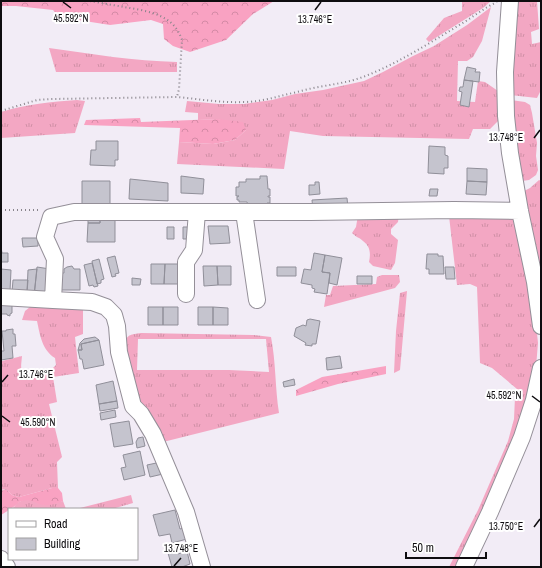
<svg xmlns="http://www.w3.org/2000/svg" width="542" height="568" viewBox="0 0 542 568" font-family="'Archivo Narrow',sans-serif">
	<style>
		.grass { fill: url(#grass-tufts); fill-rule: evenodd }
		.forest { fill: url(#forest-crowns) }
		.building { fill: #c5c4ce; stroke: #908f99 }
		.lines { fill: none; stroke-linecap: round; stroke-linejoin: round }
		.minor-casing { stroke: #948f98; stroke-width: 18 }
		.path { stroke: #88848b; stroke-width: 2; stroke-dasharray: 1 3; stroke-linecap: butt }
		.minor { stroke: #fff; stroke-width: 16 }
		.ticks { fill: none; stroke: #0e0c0f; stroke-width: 1.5 }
		.ticks-label { font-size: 10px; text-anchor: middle; fill: #0e0c0f; stroke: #fff; stroke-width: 4; stroke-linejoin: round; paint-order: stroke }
	</style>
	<defs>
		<pattern id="grass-tufts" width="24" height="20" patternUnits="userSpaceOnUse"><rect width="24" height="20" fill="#f3a7c3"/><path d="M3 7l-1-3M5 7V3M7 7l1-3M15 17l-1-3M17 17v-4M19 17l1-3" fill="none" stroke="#cf8fa6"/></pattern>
		<pattern id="forest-crowns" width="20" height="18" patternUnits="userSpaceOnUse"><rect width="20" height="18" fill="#f9a2c2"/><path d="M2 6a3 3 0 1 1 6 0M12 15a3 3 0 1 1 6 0" fill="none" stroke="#d48aa6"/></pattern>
	</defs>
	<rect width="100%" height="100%" fill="#f2ecf6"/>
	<path class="grass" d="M462,1H491L483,8L429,42L426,39L444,18L462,11Z
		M513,1H537L539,29L531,32L532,44L541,42V90L537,98L510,95Z
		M491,7L482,41L473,57L467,61H458L457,101L475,102L478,81L485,82L498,91L499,120L490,129H473L469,139L323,136L290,131L284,169L177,164L179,142L213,144L235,140L246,130L218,119L198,120V113L185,112L187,101L219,104H244L272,100L295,94L323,90L364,81L383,72L413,56L434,46L467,25Z
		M49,48C92,54 134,61 177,62V72H56Z
		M77,100L85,101L75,133L1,138V112C27,104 51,102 77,100Z
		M511,100L525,102L530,105L532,113L537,143L536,156L538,170L536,175L529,180L522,181L513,131Z
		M539,180L541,181V283L524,191L530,188Z
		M399,214L398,222L391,229V234L398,240L395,263L391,270L373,266L369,262C371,253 370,246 363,241C359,237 357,238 352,233L356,227L358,215Z
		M449,216L514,218L536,324L538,343L536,367L521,422L459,567H449L478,510L508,441L514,419L515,397L517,389L492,368L480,363L477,287L470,284L457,285Z
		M382,275H399L400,282L395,288L324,307L326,295H330L333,286L376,284L377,277Z
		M407,291L400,370L394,373L396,331L400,293Z
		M35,303L83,307V334L75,337L79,373L53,377L57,402L49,404L62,457L57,462L58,488H52L19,497L12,495L6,489L1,490V360L2,361L22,356C21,368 19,370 29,379L48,373L56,365L55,358C42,350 40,335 37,321L22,320L25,311Z
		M141,333L253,335L271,337C276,362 275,388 279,413L163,442L135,395L124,344C128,333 131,335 141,333ZM138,339H266L269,372L229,370H137Z
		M131,495L133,503L112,509H76Z
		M23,500H32L39,503L46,505L63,501L66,509H11L14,507L17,503Z"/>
	<path class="forest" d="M1,1H274L253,14L226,40L190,52L173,46L164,39L163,24L151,20L110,25L59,17L53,10L16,6H1Z
		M140,118L141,122L218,119L243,122L246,130L235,140L213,144L179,142L180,128L84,125L86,120Z
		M386,366V374L338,384L296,396V390L322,377Z
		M52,488H58L62,493L63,501C58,503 50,506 44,505C36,504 31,498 22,501C17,502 15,508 9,509V510L1,515V491L6,489L12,495L19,497Z"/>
	<path class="building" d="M467,67L476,69L475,72H480L479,82L464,80Z
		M464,80L473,81L469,107L460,105L462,92L459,91L460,87H463Z
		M96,141H118V160H115V166L90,165L91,150H96Z
		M429,146L445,147V155L448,156V168H444V174L428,173Z
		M467,168L487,169V182L467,181Z
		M181,176L204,179L203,194L181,193Z
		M260,176H267L268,189H270V196H268V197H270V203H267V206L248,205L247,202H239V200H237V197L239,196H236V187H239V182H246V179H260Z
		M130,179L168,183V201L129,199Z
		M82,181H110V205L82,204Z
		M467,181L487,182L486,195L466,194Z
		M315,182H319L320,194L309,195V185H315Z
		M430,189H438L437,196H429Z
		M347,198L348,208L313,211L312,200Z
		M88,217H100V223H88Z
		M100,217H115V242H87L88,223H100Z
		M208,226H228L230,243L210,244Z
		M167,227H174V239H167Z
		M183,227H191V239H183Z
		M22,238H38V246L23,247Z
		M1,247L2,253H8V262H1V265Z
		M314,253L325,255L322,272L330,273L327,294L314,292L315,289L312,288V285L301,283L304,269L311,270Z
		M427,254H438V256H443L444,274H429V269H426Z
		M325,255L342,258L337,285L329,283L330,273L322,272Z
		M115,256L119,273L115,274L116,276L112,277L107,258Z
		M99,259L104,279L101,280V283L97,284L92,261Z
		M92,263L98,286L94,287L93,285L89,286L84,265Z
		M151,264H165L164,284H151Z
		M165,264H178V284H164Z
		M72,266L74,269H80V290H61V273H64V269L67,267Z
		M203,266H217L218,285L204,286Z
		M217,266H231V285H218Z
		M37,267L50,269L47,296H34Z
		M277,267H296V276H277Z
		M445,267H454L455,279H446Z
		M1,269L11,270L10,291L1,290Z
		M37,269L34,296L27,292L28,270Z
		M357,276H372V284H357Z
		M132,278L141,279L140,285H132Z
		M13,280H28L27,292H12Z
		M1,304H12V313L10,314V316L7,315V314H1Z
		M148,307H163V325H148Z
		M163,307H178V325H163Z
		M198,307H213V325H198Z
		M213,307L228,308V325H213Z
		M310,319L320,321L316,344H312V346L305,345L306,343L294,336L296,328L303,325L306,326L307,320Z
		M13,329V334H15L16,346H12L13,358L1,360V351H4L2,331H6V330Z
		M95,337L99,340L81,344L82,350H78L80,343L84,339Z
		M99,340L104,365L84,369L82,359H80L78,350H82L81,344Z
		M340,356L342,368L327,370L326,358Z
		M294,379L295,385L284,387L283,382Z
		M113,381L117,401L99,404L96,385Z
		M117,401L118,408L100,411L99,404Z
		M115,410L116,417L101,420L100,413Z
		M129,421L133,444L114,447L110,424Z
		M143,437L145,446L137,448L136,442L138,438Z
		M140,451L145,475L124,480L121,468L126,467L123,455Z
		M161,462L163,474L150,477L147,465Z
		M175,510L180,529L184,528L187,539L172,543L170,534L159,536L153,515Z
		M178,551V554L187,551L190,564L182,567H172L168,553Z"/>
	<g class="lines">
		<defs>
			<path id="minor" d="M510,1L505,72L506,116L510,153L520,211L535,282L541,326
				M244,212L257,300
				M186,294V262L194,250L197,212
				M1,297L53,300
				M1,559L7,567
				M202,567L186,512L153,434L141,414L133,406L119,352L117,326L114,315L106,307L92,302L53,300L55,259L45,237L51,217L74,212H311L454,210L520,211
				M464,567L490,512L522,437L534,400L541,368"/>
		</defs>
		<use href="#minor" class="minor-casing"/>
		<path class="path" d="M90,1C101,3 113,5 124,7C147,11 174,14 182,40L179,89L177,97
			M1,111L37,100L52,99L177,97C199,99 221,103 243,102C262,102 279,96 297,92C314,87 333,85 350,81C362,78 373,73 384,68C411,55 436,39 461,24C473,17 484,8 497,2
			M1,210H40"/>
		<use href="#minor" class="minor"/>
	</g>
	<path class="ticks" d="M63,2L71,8M315,10L321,2M534,138L540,130M2,382L8,375M532,396L540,402M2,416L10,422M534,527L540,519M174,566L181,558"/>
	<g class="ticks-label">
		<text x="71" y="22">45.592°N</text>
		<text x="315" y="23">13.746°E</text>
		<text x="506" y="141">13.748°E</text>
		<text x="36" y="378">13.746°E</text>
		<text x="504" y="399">45.592°N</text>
		<text x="38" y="426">45.590°N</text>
		<text x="506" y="530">13.750°E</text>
		<text x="181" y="552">13.748°E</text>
	</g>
	<rect width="542" height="568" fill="none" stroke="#0e0c0f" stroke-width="4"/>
	<rect x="8" y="508" width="130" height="52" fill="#ffffff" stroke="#9f9e9f"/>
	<rect x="16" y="521" width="20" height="6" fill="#ffffff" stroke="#9f9e9f"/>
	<text x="44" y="528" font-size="12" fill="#0e0c0f">Road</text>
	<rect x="16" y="538" width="20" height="12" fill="#c5c4ce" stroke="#9f9e9f"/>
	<text x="44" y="548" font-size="12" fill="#0e0c0f">Building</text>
	<path d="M406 552v6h80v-6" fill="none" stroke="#0e0c0f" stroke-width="2"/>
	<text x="412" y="552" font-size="12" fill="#0e0c0f" stroke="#ffffff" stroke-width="3" paint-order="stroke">50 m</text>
</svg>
